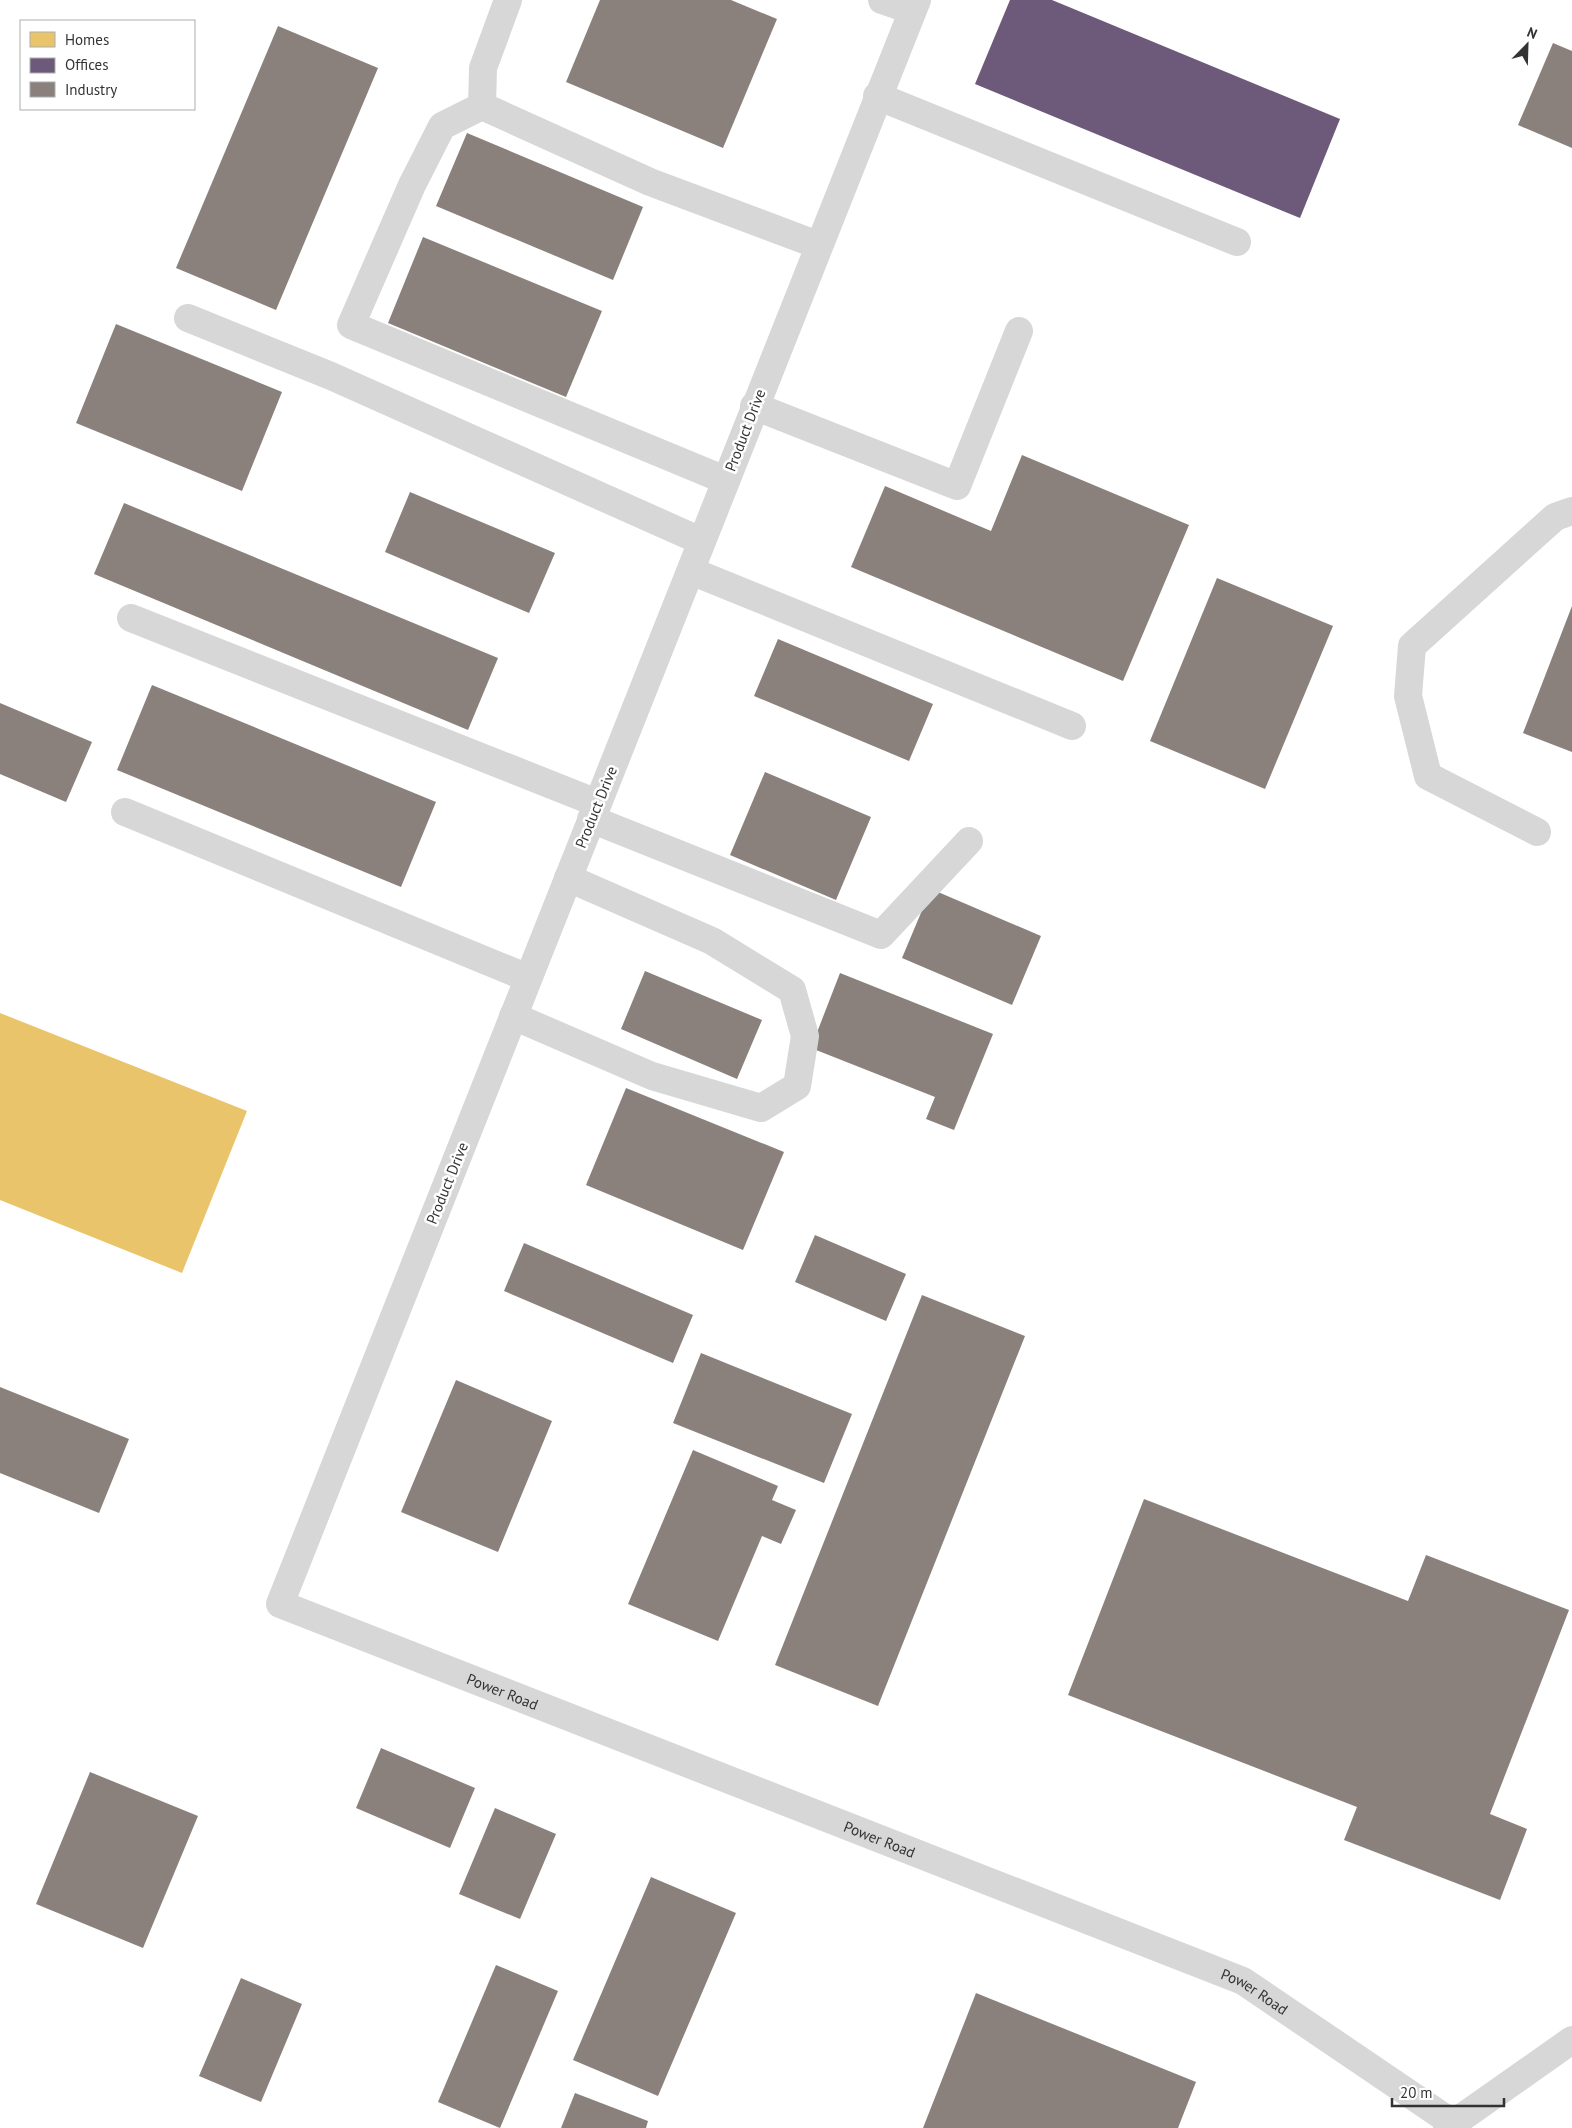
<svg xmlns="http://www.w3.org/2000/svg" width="1572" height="2128" viewBox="0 0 1572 2128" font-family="'PT Sans',sans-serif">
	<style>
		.homes { fill: #e9c46a }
		.offices { fill: #6d597a }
		.industry { fill: #8a817c }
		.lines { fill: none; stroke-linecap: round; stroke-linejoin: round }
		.minor { stroke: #d7d7d7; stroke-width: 28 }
		.labels { text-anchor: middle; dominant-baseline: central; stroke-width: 5; stroke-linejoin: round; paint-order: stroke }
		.street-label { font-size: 15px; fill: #333; stroke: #fff }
	</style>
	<rect width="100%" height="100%" fill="#fff"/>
	<path class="homes" d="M0,1013L247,1111L182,1273L0,1200Z"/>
	<path class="offices" d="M1010,0H1052L1340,119L1300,218L975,84Z"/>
	<path class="industry" d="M600,0H731L777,19L723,148L566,82Z
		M278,26L378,68L276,310L176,268Z
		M1553,43L1572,51V148L1518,125Z
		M467,133L643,207L613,280L436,206Z
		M423,237L602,311L566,397L388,323Z
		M116,324L282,392L242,491L76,423Z
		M1022,455L1189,525L1123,681L851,567L885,486L991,531Z
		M410,492L555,553L529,613L385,552Z
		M124,503L498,658L468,730L94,574Z
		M1217,578L1333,626L1265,789L1150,741Z
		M1572,606V752L1523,733Z
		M778,639L933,704L909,761L754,696Z
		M152,685L436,802L401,887L117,770Z
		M0,703L92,742L66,802L0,774Z
		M765,772L871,817L836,900L730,855Z
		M931,889L1041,936L1012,1005L902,958Z
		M645,971L762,1020L737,1079L621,1029Z
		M840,973L993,1034L954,1130L926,1119L935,1097L811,1048Z
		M626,1088L784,1152L743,1250L586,1185Z
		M815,1235L906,1274L886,1321L795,1282Z
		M524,1243L693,1315L673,1363L504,1291Z
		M922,1295L1025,1336L878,1706L775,1665Z
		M701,1353L852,1414L824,1483L673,1423Z
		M456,1380L552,1421L498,1552L401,1512Z
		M0,1387L129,1439L99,1513L0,1473Z
		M693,1450L778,1486L772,1500L796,1510L781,1544L762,1536L718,1641L628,1604Z
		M1144,1499L1408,1601L1426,1555L1569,1610L1490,1814L1527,1829L1500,1900L1344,1840L1357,1807L1068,1695Z
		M381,1748L475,1788L450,1848L356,1808Z
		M90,1772L198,1816L143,1948L36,1904Z
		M495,1808L556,1834L520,1919L459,1894Z
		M651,1877L736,1913L658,2096L573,2060Z
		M496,1965L558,1991L500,2128L438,2102Z
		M241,1978L302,2004L261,2102L199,2076Z
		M976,1993L1196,2082L1178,2128H923Z
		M575,2093L648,2121L646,2128H561Z"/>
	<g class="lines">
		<g class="minor">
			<path d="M508,0L483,68L482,106L650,182L818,245"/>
			<path d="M882,0L911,10"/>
			<path id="s1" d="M917,0L280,1604L1243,1981L1454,2124"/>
			<path d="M877,96L1237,242"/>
			<path d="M482,106L442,126L412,185L351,325L725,480"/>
			<path d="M188,318L331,376L701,541"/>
			<path d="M754,406L957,486L1019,331"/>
			<path d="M691,571L1072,726"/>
			<path d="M131,618L597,803"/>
			<path d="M125,812L528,978"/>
			<path d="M591,819L881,935L969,841"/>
			<path d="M1537,832L1428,776L1408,696L1412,646L1555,517L1572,511"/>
			<path d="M513,1016L652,1076L761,1108L797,1086L805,1036L792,990L712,941L568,878"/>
			<path d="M1447,2128L1572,2040"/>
		</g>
	</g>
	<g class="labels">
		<g class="street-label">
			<text transform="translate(745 430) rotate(-69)">Product Drive</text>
			<text transform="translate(596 807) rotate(-68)">Product Drive</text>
			<text transform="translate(447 1183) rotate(-68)">Product Drive</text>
			<text stroke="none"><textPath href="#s1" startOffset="1965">Power Road</textPath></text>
			<text stroke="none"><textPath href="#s1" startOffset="2370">Power Road</textPath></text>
			<text stroke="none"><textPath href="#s1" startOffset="2775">Power Road</textPath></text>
		</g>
	</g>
	<rect x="20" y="20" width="175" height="90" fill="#ffffff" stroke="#adadad"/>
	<rect x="30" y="32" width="25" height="15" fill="#e9c46a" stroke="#adadad"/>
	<text x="65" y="45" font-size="15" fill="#333333">Homes</text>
	<rect x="30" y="58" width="25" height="15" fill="#6d597a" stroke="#adadad"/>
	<text x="65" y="70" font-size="15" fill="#333333">Offices</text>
	<rect x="30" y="82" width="25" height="15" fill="#8a817c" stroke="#adadad"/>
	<text x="65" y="95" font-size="15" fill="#333333">Industry</text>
	<g transform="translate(1527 45) rotate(23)" stroke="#ffffff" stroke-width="4" paint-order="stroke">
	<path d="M0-4L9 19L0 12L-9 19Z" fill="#333333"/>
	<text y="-8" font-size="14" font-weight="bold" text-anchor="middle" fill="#333333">N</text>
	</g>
	<path d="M1392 2098v8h112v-8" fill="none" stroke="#333333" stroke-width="2.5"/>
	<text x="1400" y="2098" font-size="15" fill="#333333" stroke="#ffffff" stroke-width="4" paint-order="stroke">20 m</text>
</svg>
